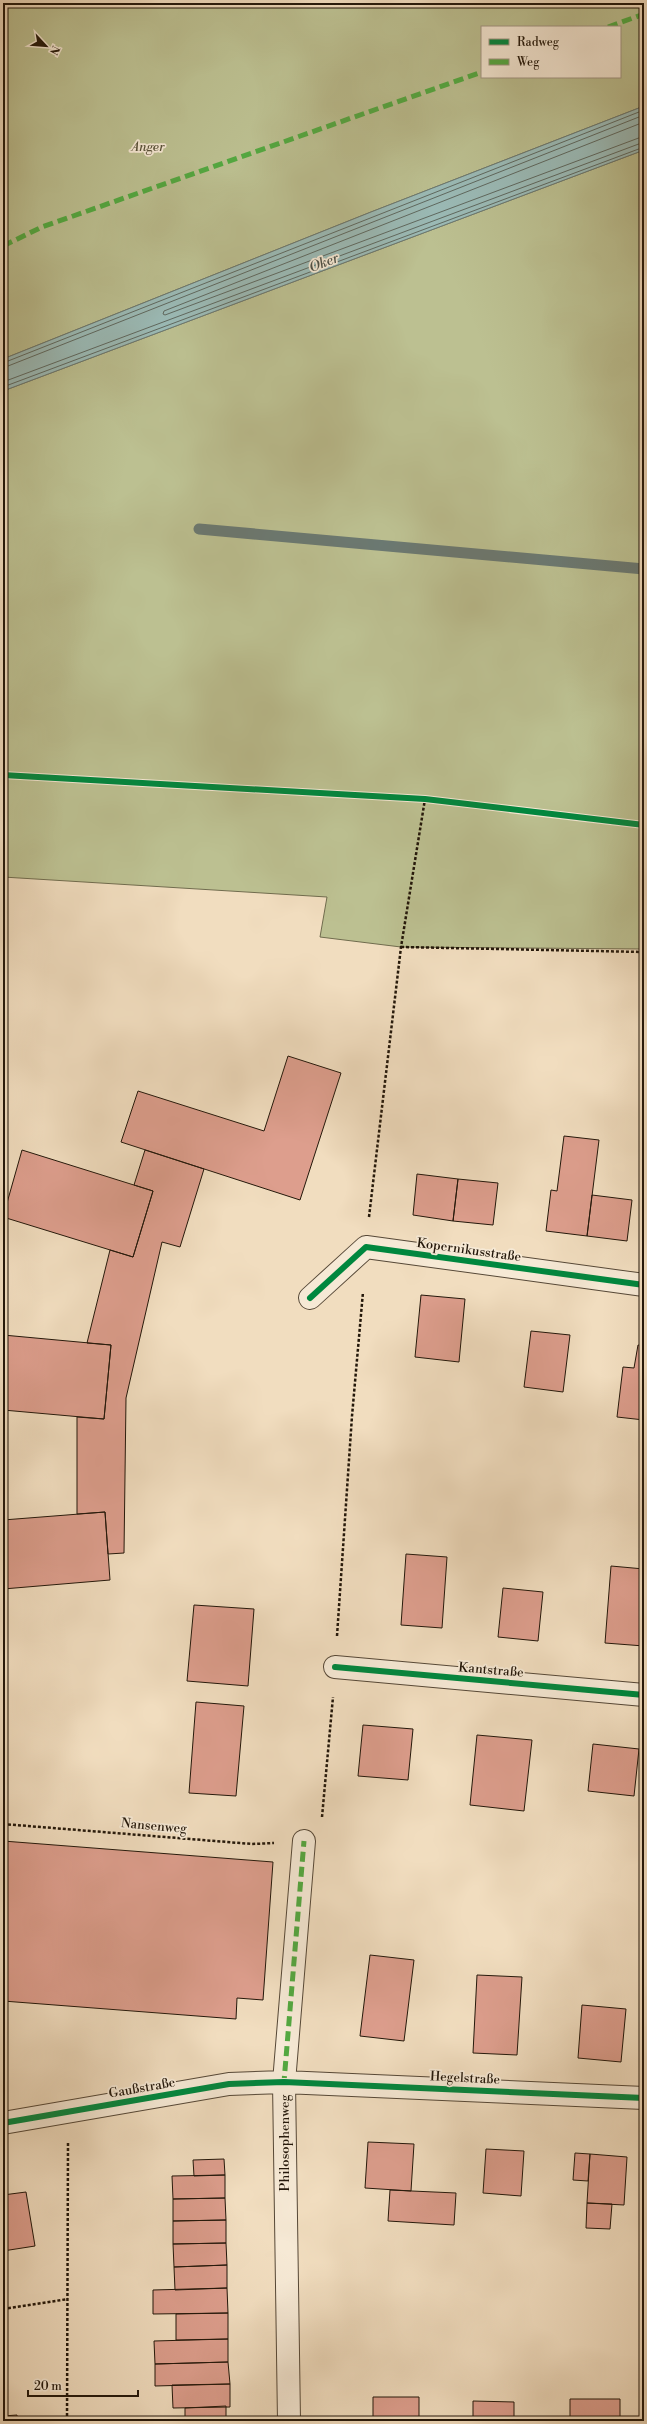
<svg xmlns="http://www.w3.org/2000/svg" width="647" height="2424" viewBox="0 0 647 2424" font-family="'Libre Bodoni',serif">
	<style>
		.green { fill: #bcc091; stroke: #706c4e; fill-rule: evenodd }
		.water { fill: #9bbbb7; stroke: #6b7972 }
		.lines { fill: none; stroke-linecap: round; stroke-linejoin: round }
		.shore { stroke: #5f6960; stroke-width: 1 }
		.stream { stroke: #6b7972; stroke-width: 11 }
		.building { fill: #dd9e8d; stroke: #23170a }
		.minor-casing { stroke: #564837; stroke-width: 24 }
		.path { stroke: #23170a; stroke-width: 2.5; stroke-dasharray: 3 2; stroke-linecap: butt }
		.minor { stroke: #f6e9d5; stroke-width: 22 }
		.quiet { stroke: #53a941; stroke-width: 5; stroke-dasharray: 10 5; stroke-linecap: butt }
		.cycleway-casing { stroke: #f6e9d5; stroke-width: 8 }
		.cycleway { stroke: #00873e; stroke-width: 6 }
		.labels { text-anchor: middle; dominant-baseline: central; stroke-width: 3.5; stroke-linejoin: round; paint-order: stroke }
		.park-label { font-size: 13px; font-style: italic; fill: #595239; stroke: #f6e9d5 }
		.street-label { font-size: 13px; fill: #23170a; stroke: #f6e9d5 }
		.water-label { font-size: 14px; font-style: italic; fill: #4d5047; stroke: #f6e9d5 }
	</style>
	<rect width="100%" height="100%" fill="#f1ddbf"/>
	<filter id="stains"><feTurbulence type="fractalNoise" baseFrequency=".005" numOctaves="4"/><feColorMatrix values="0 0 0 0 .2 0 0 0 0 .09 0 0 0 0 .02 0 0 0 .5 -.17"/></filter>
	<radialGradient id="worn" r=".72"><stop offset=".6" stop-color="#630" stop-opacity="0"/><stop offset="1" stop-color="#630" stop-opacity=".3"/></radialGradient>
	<path class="green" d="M3,3H644V106L371,212L3,359ZM482,27H620V77H482Z
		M644,150V825L472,805L644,827V949L401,947L320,937L327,897L3,877V391Z"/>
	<path class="water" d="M644,106V150L3,391V359L371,212Z"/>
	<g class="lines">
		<path class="shore" d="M644,122L164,311L163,314L165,315L644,136
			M3,363L644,110
			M3,368L644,115
			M3,382L644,142
			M3,387L644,147"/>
		<path class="stream" d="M199,529L644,569"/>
	</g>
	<path class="building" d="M288,1056L341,1073L300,1200L121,1142L138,1091L264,1131Z
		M564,1136L599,1140L587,1236L546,1231L551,1190L557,1191Z
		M22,1150L153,1191L133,1257L3,1217Z
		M145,1150L204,1169L180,1247L162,1242L126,1398L124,1553L108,1554L105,1512L77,1514V1417L104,1419L111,1345L87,1343L110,1250L133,1257L153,1191L134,1185Z
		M417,1174L458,1179L453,1221L413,1215Z
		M458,1179L498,1183L493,1225L453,1221Z
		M592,1195L632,1200L627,1241L587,1236Z
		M421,1295L465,1299L459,1362L415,1357Z
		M531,1331L570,1335L563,1392L524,1387Z
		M3,1335L111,1345L104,1419L3,1410Z
		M638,1345L644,1346V1420L617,1417L623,1367L634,1368Z
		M105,1512L110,1580L3,1589V1520Z
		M406,1554L447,1557L442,1628L401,1625Z
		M611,1566L644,1569V1646L605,1643Z
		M503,1588L543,1592L538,1641L498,1637Z
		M194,1605L254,1609L248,1686L187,1681Z
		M196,1702L244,1706L236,1796L189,1793Z
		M363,1725L413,1729L408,1780L358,1776Z
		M477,1735L532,1740L524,1811L470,1805Z
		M593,1744L639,1749L634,1796L588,1791Z
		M3,1841L273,1862L263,2000L237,1998L236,2019L3,2001Z
		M370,1955L414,1960L404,2041L360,2036Z
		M477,1975L522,1977L517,2055L473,2053Z
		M582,2005L626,2009L621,2062L578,2058Z
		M368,2142L414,2144L411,2191L365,2188Z
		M486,2149L524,2151L521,2196L483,2193Z
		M575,2153L590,2154L588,2181L573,2180Z
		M590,2154L627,2157L624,2205L587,2203Z
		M224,2159L225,2175L194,2176L193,2160Z
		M225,2175V2198L173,2199L172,2176Z
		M390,2190L456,2193L454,2225L388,2221Z
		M26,2192L35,2246L3,2251V2195Z
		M225,2198L226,2220L173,2221V2199Z
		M587,2203L612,2204L610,2229L586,2228Z
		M226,2220V2243L173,2244V2221Z
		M226,2243L227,2265L174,2267L173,2244Z
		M227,2265V2288L175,2290L174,2267Z
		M227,2288L228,2313L153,2314V2290Z
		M228,2313V2339L176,2340V2314Z
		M228,2339V2362L155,2364L154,2341Z
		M228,2362L230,2384L155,2386V2364Z
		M230,2384V2407L173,2408L172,2385Z
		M373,2397H419V2421H373Z
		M570,2399H620V2421H570Z
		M473,2401L514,2402V2421H473Z
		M226,2406V2421H185V2408Z
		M17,2415V2421H3V2416Z"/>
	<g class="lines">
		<defs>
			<path id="minor" d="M310,1298L366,1247L644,1285
				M335,1667L644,1695
				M3,2123L229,2084L284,2082L644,2098
				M289,2421L284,2082L304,1841"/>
		</defs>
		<use href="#minor" class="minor-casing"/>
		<path class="path" d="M401,947L644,952
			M369,1217L401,947L425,799
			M337,1636L352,1416L363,1292
			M322,1817L333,1697
			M3,1824L252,1844L274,1843
			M3,2309L68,2299
			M67,2421L68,2142"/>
		<use href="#minor" class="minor"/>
		<path class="quiet" d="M608,27L644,14
			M3,246L42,227L482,72
			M288,2082H284L304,1841"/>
		<defs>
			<path id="cycleway" d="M3,775L425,799L644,825
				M310,1298L366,1247L644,1285
				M335,1667L644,1695
				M3,2123L229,2084L284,2082L644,2098"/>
		</defs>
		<use href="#cycleway" class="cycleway-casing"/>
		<use href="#cycleway" class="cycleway"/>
	</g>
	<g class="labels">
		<g class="park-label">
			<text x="148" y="147">Anger</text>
		</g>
		<g class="street-label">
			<text transform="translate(469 1250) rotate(8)">Kopernikusstraße</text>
			<text transform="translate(491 1670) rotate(5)">Kantstraße</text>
			<text transform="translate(154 1826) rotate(5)">Nansenweg</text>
			<text transform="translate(465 2078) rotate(3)">Hegelstraße</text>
			<text transform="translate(142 2088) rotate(-10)">Gaußstraße</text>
			<text transform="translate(285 2143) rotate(-90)">Philosophenweg</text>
		</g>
		<g class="water-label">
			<text transform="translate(324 263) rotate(-21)">Oker</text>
		</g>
	</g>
	<rect width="647" height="2424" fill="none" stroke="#f1ddbf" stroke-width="16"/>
	<rect x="4" y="4" width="639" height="2416" fill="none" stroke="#23170a" stroke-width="2"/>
	<rect x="8" y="8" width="631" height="2408" fill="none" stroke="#23170a"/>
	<rect x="481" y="26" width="140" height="52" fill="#f6e9d5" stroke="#a29584"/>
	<rect x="489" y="39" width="20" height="6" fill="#00873e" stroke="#a29584"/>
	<text x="517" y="46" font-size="12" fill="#23170a">Radweg</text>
	<rect x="489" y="59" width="20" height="6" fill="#53a941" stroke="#a29584"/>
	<text x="517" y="66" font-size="12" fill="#23170a">Weg</text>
	<g transform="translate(46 46) rotate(116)" stroke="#f6e9d5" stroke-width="3" paint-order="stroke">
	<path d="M0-3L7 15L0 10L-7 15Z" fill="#23170a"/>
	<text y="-6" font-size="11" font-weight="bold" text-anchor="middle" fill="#23170a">N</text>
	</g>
	<path d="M28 2390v6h110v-6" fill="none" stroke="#23170a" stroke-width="2"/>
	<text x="34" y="2390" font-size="12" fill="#23170a" stroke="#f6e9d5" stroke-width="3" paint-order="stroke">20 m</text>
	<rect width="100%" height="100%" filter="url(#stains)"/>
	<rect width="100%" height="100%" fill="url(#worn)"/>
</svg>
